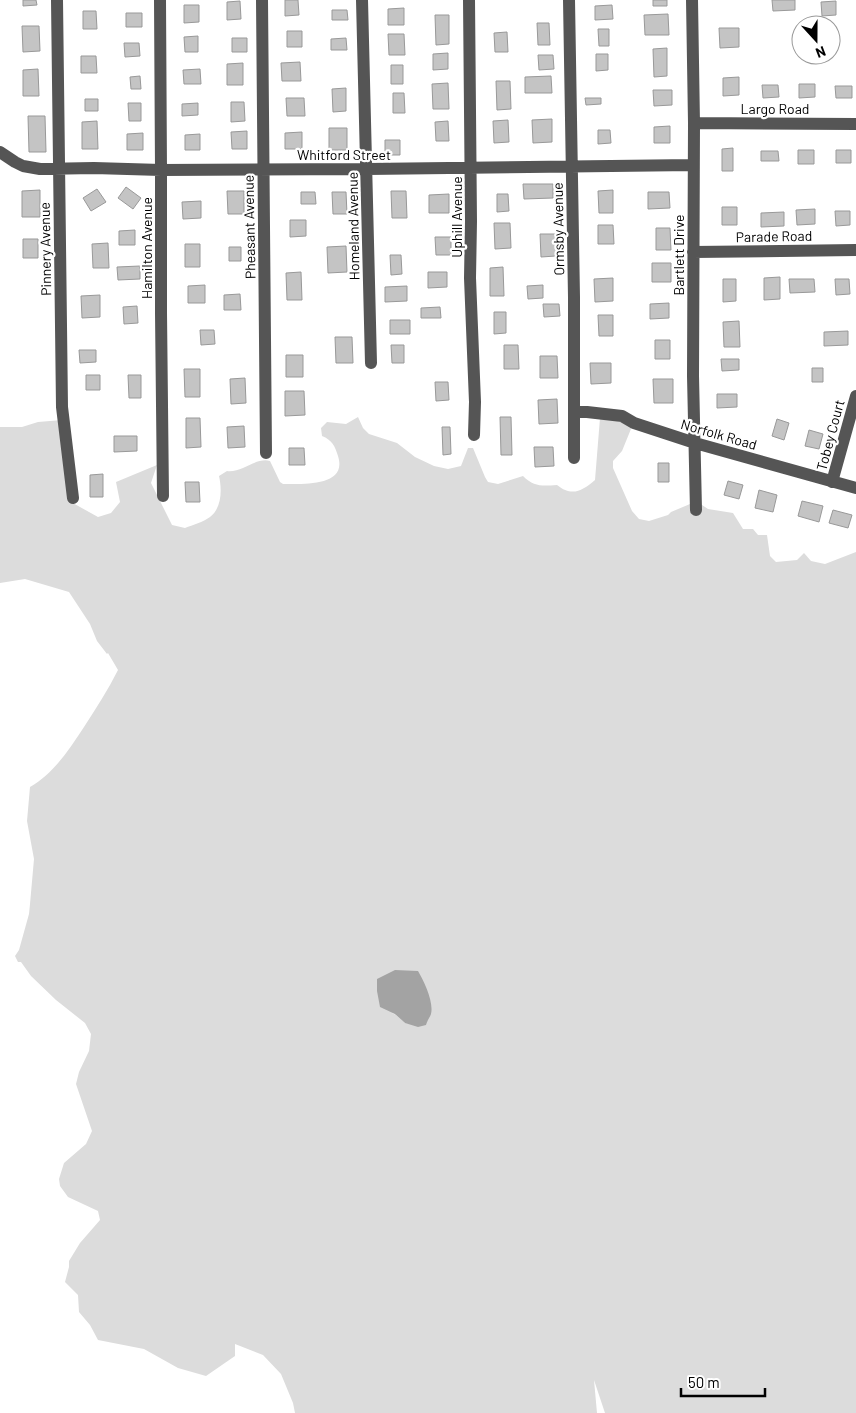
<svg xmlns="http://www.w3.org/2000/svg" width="856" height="1413" viewBox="0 0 856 1413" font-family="Barlow,sans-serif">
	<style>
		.green { fill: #dcdcdc; fill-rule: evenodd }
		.water { fill: #a3a3a3 }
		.building { fill: #c4c4c4; stroke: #999 }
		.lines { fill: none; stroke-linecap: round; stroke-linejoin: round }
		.minor { stroke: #555; stroke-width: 12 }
		.labels { text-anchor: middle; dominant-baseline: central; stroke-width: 4.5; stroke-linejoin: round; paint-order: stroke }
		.street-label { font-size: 14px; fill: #000; stroke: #fff }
	</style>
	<rect width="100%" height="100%" fill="#fff"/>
	<path class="green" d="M358,417L363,428L369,434L397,443L415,457L434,466L448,469L461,466L468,448H473L485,477L488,482L498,484L523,476C534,487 542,486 557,485C572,497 582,491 595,480L600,418L633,424L622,451L613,461V468L632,511L639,519L649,521L668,515L671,512L690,504L693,499L708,509L733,513L743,529H753L758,535H767L770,556L776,562L797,560L804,553L811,561L825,564L856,552V1413H605L594,1380L597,1413H295L293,1403L281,1374L263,1355L235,1344V1356L206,1376L178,1368L144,1349L98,1340L90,1325L79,1312L78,1295L65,1282L69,1267V1261L80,1243L100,1220L98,1211L68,1197L60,1186L59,1179L64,1163L86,1144L92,1131L76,1084L79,1072L89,1051L91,1034L85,1023L56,1000L31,976L21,962H18L15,956L19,950L29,914L30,904L34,859L27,821L30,787C54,773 69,750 84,727C96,708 108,690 118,670L108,653L107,654L97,641L90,624L69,592L25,579L0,583V427H22L38,422L62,420L71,502L98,517L111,513L120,502L116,482L157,465L151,483L172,525L185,528C193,525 203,522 210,517C222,508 222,489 219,476L227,471C242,473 256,457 270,461L280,482L283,484C302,484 348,487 338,456C335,446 332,440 322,436L321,428L327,422L346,424ZM391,1013L426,1025L405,1023L395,1014Z"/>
	<path class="water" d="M395,970L418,971C424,981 434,1002 431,1014C430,1017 427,1021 426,1025L418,1027L405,1023L395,1014L380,1007L377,991V979Z"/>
	<path class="building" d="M23,0H36L37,5L23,6Z
		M285,0H298L299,15L285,16Z
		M653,0H667V6H653Z
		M772,0H795V10L773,11Z
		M240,1L241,19L227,20V2Z
		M836,1V15L822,16L821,2Z
		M184,5H199V22L184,23Z
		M612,5L613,19L595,20V6Z
		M404,8V25H388V9Z
		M332,10H347L348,20H332Z
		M83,11H96L97,29H83Z
		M126,13H142V27H126Z
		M668,14L669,35H645L644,15Z
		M435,15H449V44L436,45Z
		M537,23H549L550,45H538Z
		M22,26H39L40,51L23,52Z
		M719,28H739V47L720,48Z
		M598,29H609V46H599Z
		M287,31H302V47H287Z
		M507,32L508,52H495L494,33Z
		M388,34H404L405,55H389Z
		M198,36V52H185L184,37Z
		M232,38H247V52H232Z
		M346,38L347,50H331V39Z
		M124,43H139L140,56L125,57Z
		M667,48V76L654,77L653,49Z
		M448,53V69L433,70V54Z
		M596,54H608V70L596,71Z
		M538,55H553L554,69L539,70Z
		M81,56H96L97,73H81Z
		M300,62L301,81H282L281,63Z
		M243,63V85H227V64Z
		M391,65H403V84H391Z
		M38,69L39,96H23V70Z
		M200,69L201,84H184L183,70Z
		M140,76L141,89H131L130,77Z
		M551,76L552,93H525V77Z
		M739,77V95L723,96V78Z
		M496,81H510L511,109L497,110Z
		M448,83L449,109H433L432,84Z
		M799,84H815V97L799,98Z
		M762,85H778L779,97L763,98Z
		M835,86H852V98H836Z
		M346,88V111L333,112L332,89Z
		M653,90H672V105L654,106Z
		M393,93H404L405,113H393Z
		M286,98H304L305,116H287Z
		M585,98H601V104L586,105Z
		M85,99H98V111H85Z
		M231,102H244L245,121L231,122Z
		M128,103H141V121H129Z
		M198,103V115L182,116V104Z
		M28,116H45L46,152H29Z
		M552,119V142L533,143L532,120Z
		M508,120L509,142L494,143L493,121Z
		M97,121L98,149H82V122Z
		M448,121L449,141H436L435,122Z
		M670,126V143H654V127Z
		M329,128H347V150H329Z
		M598,130H610L611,143L598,144Z
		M247,131V149H232L231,132Z
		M302,132V149H285V133Z
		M143,133V150H127V134Z
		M200,134V150H185V135Z
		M385,140H400V155H385Z
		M733,148V171H722V149Z
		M798,150H814V164H798Z
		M836,150H851V163H836Z
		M761,151H778L779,161H761Z
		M523,184H553V198L524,199Z
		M126,187L141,198L133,209L118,198Z
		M97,189L106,202L91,211L83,198Z
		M40,190V217H22V191Z
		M613,190V213H599L598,191Z
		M227,191H244V214H228Z
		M391,191H406L407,218H392Z
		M301,192H315L316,204H301Z
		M332,192H346L347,214H333Z
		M648,192H669L670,208L648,209Z
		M449,194V213H429V195Z
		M497,194H508L509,211L497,212Z
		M201,201V218L183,219L182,202Z
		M722,207H737V225H722Z
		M815,209V224L797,225L796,210Z
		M835,211H850V225L836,226Z
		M784,212V226L761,227V213Z
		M290,220H306V236L290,237Z
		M494,223H510L511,248L495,249Z
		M598,225H613L614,244H598Z
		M656,228H670L671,250H656Z
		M135,230V245H119V231Z
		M540,234H555L556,256L541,257Z
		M435,237H451V255H436Z
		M23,239H38V258H23Z
		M108,243L109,268H93L92,244Z
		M185,244H200V267H185Z
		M346,246L347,272L328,273L327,247Z
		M229,247H241V261H229Z
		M390,255H401L402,274L391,275Z
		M652,263H671V282H652Z
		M140,266V279L118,280L117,267Z
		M503,267L504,296H490V268Z
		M301,272L302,300H287L286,273Z
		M428,272H447V287L428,288Z
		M780,277V299L764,300V278Z
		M613,278V301L595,302L594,279Z
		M723,279H736V301L723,302Z
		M789,279H814L815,292L790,293Z
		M835,279H849L850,294L836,295Z
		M205,285V303H188V286Z
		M543,285V298L528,299L527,286Z
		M407,286V301L385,302V287Z
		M240,294L241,310H224V295Z
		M100,295V317L82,318L81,296Z
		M669,303V318L650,319V304Z
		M543,304H559L560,316L544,317Z
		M137,306L138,323L124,324L123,307Z
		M440,307L441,318H421V308Z
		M494,312H506V333L494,334Z
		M598,315H613V336H599Z
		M390,320H410V334H390Z
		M739,321L740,347H724L723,322Z
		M200,330H214L215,344L201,345Z
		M848,331V345L824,346V332Z
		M335,337H352L353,363H336Z
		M655,340H670V359H655Z
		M391,345H404V363H392Z
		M504,345H518L519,369H504Z
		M79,350H96V362L80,363Z
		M286,355H303V377H286Z
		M540,356H557L558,378H540Z
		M721,359H739V370L722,371Z
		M590,363H611V383L591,384Z
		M812,368H823V382H812Z
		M184,369H200V397H185Z
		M86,375H100V390H86Z
		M128,375H141V398H129Z
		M245,378L246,403L231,404L230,379Z
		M653,379H673V403H654Z
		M435,382H448L449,400L436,401Z
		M285,391H304L305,415L285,416Z
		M717,394H737V407L717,408Z
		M557,399L558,423L539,424L538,400Z
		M500,417H511L512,455H501Z
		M186,418H200L201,447L186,448Z
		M777,419L789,423L784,440L772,436Z
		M244,426L245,447L228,448L227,427Z
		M442,427H450L451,454L443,455Z
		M809,430L823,434L819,449L805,446Z
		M114,436H137V451L114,452Z
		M534,447H553L554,466L535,467Z
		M289,448H304L305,465H289Z
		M658,463H669V482H658Z
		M103,474V497H90V475Z
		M728,481L743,485L739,499L724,495Z
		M185,482H199L200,502H186Z
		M759,490L777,495L773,512L755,508Z
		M802,501L823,506L819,522L798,516Z
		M833,510L852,515L848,528L829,523Z"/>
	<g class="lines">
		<path class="minor" d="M57,0L62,407L73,498
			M160,0L161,170V313L163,496
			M262,0L266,453
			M362,0L371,363
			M469,0L471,221L470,278L475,402L474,435
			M569,0L574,297V458
			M692,0L694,123L693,376L696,510
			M694,123L856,124
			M0,152L15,162L23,166L40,169L94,168L161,170L367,169L693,165
			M693,252L856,250
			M575,412H587L622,416L634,423L695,443L856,488
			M832,482L856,396"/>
	</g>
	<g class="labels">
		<g class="street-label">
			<text x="775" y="108">Largo Road</text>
			<text x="344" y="154">Whitford Street</text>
			<text transform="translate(456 217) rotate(-90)">Uphill Avenue</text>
			<text transform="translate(353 226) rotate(-91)">Homeland Avenue</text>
			<text transform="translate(249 227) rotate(-91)">Pheasant Avenue</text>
			<text transform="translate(558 229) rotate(-91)">Ormsby Avenue</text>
			<text transform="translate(774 236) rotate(-1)">Parade Road</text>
			<text transform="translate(146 248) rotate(-90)">Hamilton Avenue</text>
			<text transform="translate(45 249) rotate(-91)">Pinnery Avenue</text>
			<text transform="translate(678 255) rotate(-90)">Bartlett Drive</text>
			<text transform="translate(719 434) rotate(16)">Norfolk Road</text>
			<text transform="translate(830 435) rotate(-75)">Tobey Court</text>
		</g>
	</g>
	<g transform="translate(816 40) rotate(159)"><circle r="24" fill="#ffffff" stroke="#999999"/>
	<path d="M0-4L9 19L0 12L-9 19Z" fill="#000000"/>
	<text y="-8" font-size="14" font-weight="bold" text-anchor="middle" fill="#000000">N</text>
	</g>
	<path d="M681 1388v8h84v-8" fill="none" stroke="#000000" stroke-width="2.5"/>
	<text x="688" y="1388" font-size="15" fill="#000000" stroke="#ffffff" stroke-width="4" paint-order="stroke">50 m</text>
</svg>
